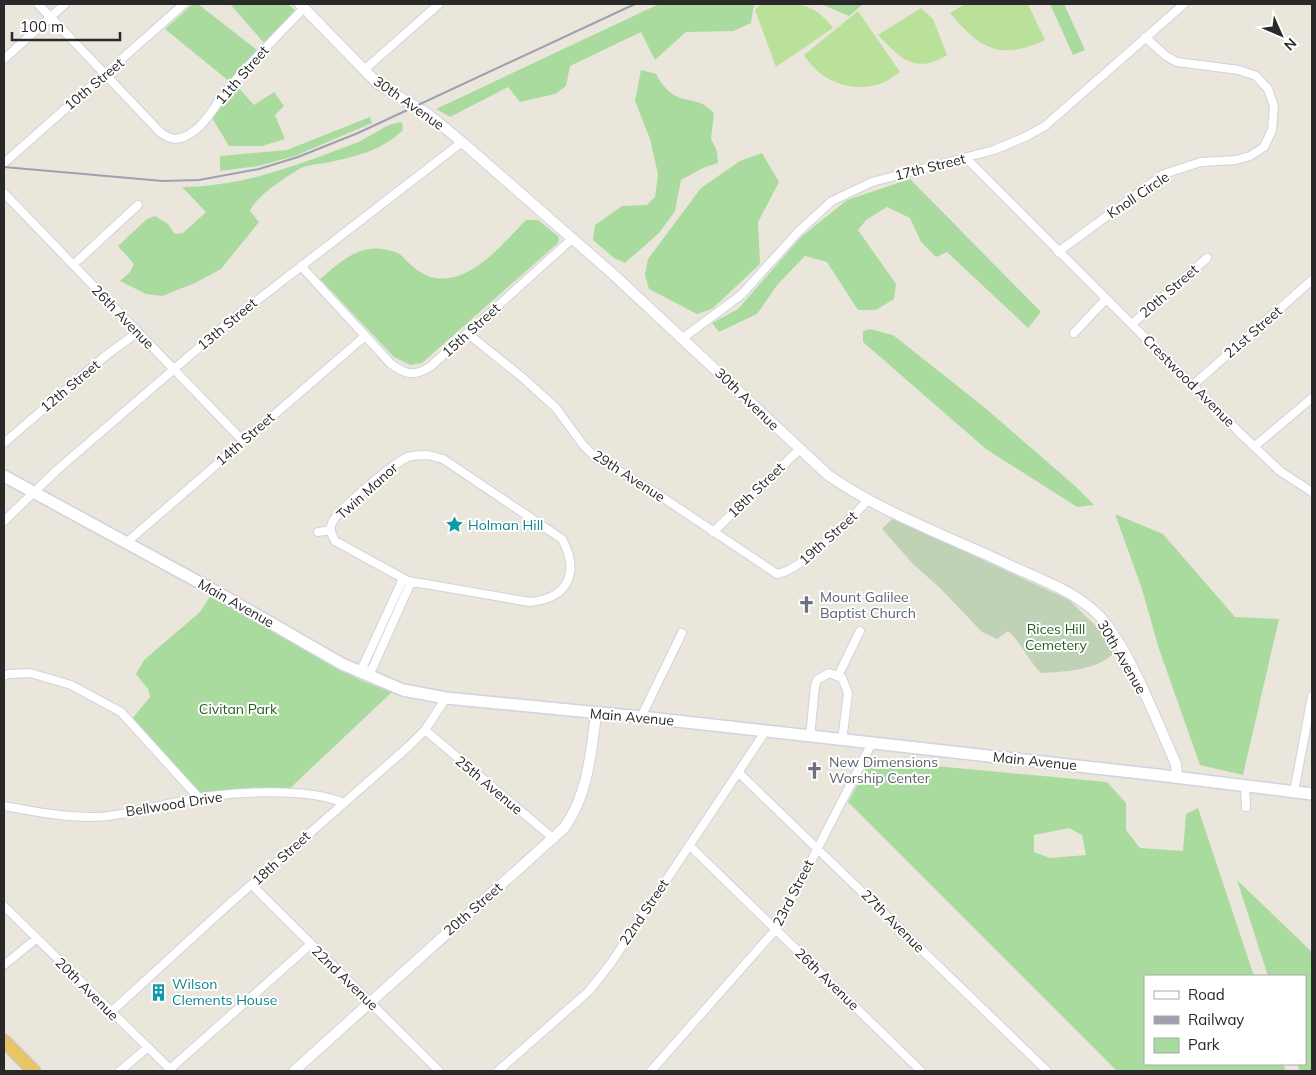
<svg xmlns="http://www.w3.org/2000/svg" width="1316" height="1075" viewBox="0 0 1316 1075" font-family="Mulish,sans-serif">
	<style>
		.green { fill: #aadb9e; fill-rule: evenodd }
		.cemetery { fill: #bfd2b5 }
		.pitch { fill: #b9e19a }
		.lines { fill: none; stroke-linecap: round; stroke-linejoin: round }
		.minor-casing { stroke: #d1d2e0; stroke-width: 10 }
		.tertiary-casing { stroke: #d1d2e0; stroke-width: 12 }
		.secondary-casing { stroke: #d1d2e0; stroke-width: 14 }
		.trunk-casing { stroke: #c7c7c7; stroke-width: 15 }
		.minor { stroke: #fff; stroke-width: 8 }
		.tertiary { stroke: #fff; stroke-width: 10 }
		.secondary { stroke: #fff; stroke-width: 11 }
		.trunk { stroke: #e8c566; stroke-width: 12 }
		.rail { stroke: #9f9fb1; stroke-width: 2 }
		.labels { text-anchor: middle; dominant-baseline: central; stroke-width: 4; stroke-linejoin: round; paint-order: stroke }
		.street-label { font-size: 14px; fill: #292929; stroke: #fff }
		.culture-label { font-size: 14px; fill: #0d838f; stroke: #fff; text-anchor: start }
		.worship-label { font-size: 14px; fill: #5b616d; stroke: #fff; text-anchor: start }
		.park-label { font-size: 14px; fill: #255e21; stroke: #fff }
	</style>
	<rect width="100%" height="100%" fill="#eae6dc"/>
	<path class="green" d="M193,4H198L257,50L230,82L165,29Z
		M230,4H288L296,11L264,43Z
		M659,4H754L751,23L733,31L686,32L655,60L641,32L570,66L566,86L555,94L520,102L508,87L450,117L436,109Z
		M821,4H863L849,16Z
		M1050,4H1064L1085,50L1073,55Z
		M641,70L656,74C677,112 693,90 714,113L711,139L717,151L718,163L703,168L681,180L675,211L659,233L625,263L614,258L593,240L595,225L622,206L647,205L655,197L658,174L650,139L635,101Z
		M237,86L254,105L274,92L284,106L275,115L285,139L262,146H229L212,118Z
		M370,117L372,123L295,156L258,166L220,171V156L287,150Z
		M402,122L403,130C380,152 356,156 326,163C318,164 306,165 299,169C286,177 255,197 250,211L259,222L221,269L195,283L162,296L146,294L120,281L130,272L134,264L118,246L147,219L155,216L168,224L175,234L183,233L206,212L182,187C246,186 297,165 356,143C371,137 386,123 402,122Z
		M762,153L779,182L758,222L760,264L712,309L697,314L649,289L645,275L648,259L701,188L740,161Z
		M910,179L1041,312L1028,328L947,252L936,257L921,242L910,218L887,207L866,220L858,230L896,284L894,299L876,310H858L827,262L805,256L778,284L757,314L719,332L712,323L738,309L801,237L847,200Z
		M526,220H538L559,237L558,243L422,363L410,365L394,357L320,279C339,263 359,243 387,250C392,251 397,252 401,255C409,264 422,276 435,278C472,284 504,242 526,220Z
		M870,329L893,335L984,407L1074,485L1094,505L1077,507L986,449L863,342V331Z
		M1115,514L1163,534L1235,617L1279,619L1243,775L1200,765L1159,649L1141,586Z
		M211,595L360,680L392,692L285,793L201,795L131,720L150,697L148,689L136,674L144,660L200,612Z
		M871,760L1107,782L1126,803V830L1140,848L1183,851L1186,814L1198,808L1254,976H1145V1064H1283L1286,1071H1117L848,802ZM1069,828L1082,835L1086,855L1050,858L1034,852V835Z
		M1237,880L1312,952V1071H1300L1297,1064H1305V976H1268Z"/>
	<path class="cemetery" d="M893,518L1069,600L1099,629L1115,652C1099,670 1064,672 1041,673C1027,659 1022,643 1008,631L997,639L982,632L940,588L913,564L882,529Z"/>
	<path class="pitch" d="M761,4C796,4 812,0 833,28L776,67L755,10Z
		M965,4H1028L1045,40C1000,61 980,49 950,13Z
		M921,8L933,19L947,55C916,75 900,58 878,35Z
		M858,11L900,72C894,76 887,82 880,84C850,93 820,81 804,55Z"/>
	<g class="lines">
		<defs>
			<path id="minor" d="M38,4L161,133C170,139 177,141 186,136C204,128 215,105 227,90C252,61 278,35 304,8
				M4,59L65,4
				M364,70L439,4
				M966,158L1240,433L1280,471L1312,492
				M4,163L184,4
				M4,193L243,441
				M1058,252L1164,174L1201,162L1236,160L1250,156L1264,147L1272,130L1274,106L1268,89L1256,76L1239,70L1177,62L1166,56L1145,37
				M73,265L138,205
				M301,266L391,364C406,375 415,377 431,366L573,238
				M1132,324L1207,258
				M467,333L523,378L556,408L583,445L595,457L656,493L777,574C802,570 849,521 867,501
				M1074,333L1106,299
				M683,338L741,295L799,231L832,201L872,182L994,150L1027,136L1045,126L1184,4
				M1193,385L1312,280
				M4,443L104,357L138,332
				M1255,446L1312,398
				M428,455L443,459L562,539C580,572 569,598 530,602L408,581L335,541C332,535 329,529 332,523C338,509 394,463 408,457C414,455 421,455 428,455Z
				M4,521L57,470L224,326L462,142
				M318,532L331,530
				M713,532L800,449
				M126,543L364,337
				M403,579L363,666V674L372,669L411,582
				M4,676L8,674L30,673L71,685L121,712L198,797
				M838,676L860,631
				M641,717L682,633
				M425,730L554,839
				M810,737L815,686L817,680L829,673L842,678L848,693L842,741
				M738,772L1047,1071
				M1245,786L1246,807
				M1294,792L1312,696
				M4,806C33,811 61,817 91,817C120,817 150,807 178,802C222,792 303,786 344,803
				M689,845L921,1071
				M252,885L439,1071
				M4,906L172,1071
				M4,965L36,939
				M111,1012L227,906L409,746L425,730L446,698
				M170,1069L311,944
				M120,1071L147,1048
				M498,1071L589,991L611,963L765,732
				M651,1071L776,929L872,743"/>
			<path id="tertiary" d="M300,4L378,84L428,114L462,142L614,275L828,475C884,514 950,537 1011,566C1044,581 1085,595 1107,625C1135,663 1156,720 1176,764L1177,777
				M294,1071L564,828C588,795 591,753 596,714"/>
			<path id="secondary" d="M4,476L215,591L342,664L403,690L446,698L641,717L1158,775L1312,794"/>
			<path id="trunk" d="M4,1041L34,1071"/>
		</defs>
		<use href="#minor" class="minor-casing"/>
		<use href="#tertiary" class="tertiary-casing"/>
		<use href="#secondary" class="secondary-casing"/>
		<use href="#trunk" class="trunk-casing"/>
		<use href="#minor" class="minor"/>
		<use href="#tertiary" class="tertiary"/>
		<use href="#secondary" class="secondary"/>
		<use href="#trunk" class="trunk"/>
		<path class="rail" d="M4,167L163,181L199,180L259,169L298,157L358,133L635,4"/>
	</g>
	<defs>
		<symbol id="sight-bare" viewBox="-9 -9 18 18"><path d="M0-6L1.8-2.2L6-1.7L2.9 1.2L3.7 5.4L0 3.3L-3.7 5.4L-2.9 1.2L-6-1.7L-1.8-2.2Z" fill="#0f9aa8" stroke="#fff" stroke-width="2.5" paint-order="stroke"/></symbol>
		<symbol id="church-bare" viewBox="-9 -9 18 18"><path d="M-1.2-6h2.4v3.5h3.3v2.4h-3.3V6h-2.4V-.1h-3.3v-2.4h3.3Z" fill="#6b7280" stroke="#fff" stroke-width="2.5" paint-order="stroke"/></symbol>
		<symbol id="building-bare" viewBox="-9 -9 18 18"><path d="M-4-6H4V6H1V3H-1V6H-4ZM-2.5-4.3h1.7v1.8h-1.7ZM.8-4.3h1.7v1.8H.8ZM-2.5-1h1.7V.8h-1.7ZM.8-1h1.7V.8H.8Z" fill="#0f9aa8" stroke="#fff" stroke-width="2.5" paint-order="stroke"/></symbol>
	</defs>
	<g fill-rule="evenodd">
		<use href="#sight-bare" x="442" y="512" width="25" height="25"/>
		<use href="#church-bare" x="794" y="592" width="25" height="25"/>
		<use href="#church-bare" x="802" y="758" width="25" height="25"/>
		<use href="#building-bare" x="146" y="980" width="25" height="25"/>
	</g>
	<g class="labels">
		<g class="street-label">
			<text transform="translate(242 75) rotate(-49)">11th Street</text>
			<text transform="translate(94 84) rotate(-40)">10th Street</text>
			<text transform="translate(409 103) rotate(35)">30th Avenue</text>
			<text transform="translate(930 167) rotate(-14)">17th Street</text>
			<text transform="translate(1138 195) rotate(-34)">Knoll Circle</text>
			<text transform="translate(1169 291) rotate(-41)">20th Street</text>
			<text transform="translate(123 317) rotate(46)">26th Avenue</text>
			<text transform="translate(227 324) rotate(-40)">13th Street</text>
			<text transform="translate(471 330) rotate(-42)">15th Street</text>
			<text transform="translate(1253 332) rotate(-41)">21st Street</text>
			<text transform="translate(1189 381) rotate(45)">Crestwood Avenue</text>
			<text transform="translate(70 386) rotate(-40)">12th Street</text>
			<text transform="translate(747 399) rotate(44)">30th Avenue</text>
			<text transform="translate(245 439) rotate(-41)">14th Street</text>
			<text transform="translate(629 476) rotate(33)">29th Avenue</text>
			<text transform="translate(756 490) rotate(-44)">18th Street</text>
			<text transform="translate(367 491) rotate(-42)">Twin Manor</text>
			<text transform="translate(828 538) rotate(-42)">19th Street</text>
			<text transform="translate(236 603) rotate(29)">Main Avenue</text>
			<text transform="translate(1122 657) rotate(60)">30th Avenue</text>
			<text transform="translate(632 717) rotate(5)">Main Avenue</text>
			<text transform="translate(1035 761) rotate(6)">Main Avenue</text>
			<text transform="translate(489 785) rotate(40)">25th Avenue</text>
			<text transform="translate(174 804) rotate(-9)">Bellwood Drive</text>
			<text transform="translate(281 858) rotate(-42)">18th Street</text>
			<text transform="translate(793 893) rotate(-63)">23rd Street</text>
			<text transform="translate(473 909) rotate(-41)">20th Street</text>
			<text transform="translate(644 912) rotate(-56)">22nd Street</text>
			<text transform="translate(893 921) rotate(45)">27th Avenue</text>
			<text transform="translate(345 978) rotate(44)">22nd Avenue</text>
			<text transform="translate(827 979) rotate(44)">26th Avenue</text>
			<text transform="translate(87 989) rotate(45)">20th Avenue</text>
		</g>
		<g class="culture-label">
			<text x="468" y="525">Holman Hill</text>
			<text x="172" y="984">Wilson<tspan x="172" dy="16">Clements House</tspan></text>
		</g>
		<g class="worship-label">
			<text x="820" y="597">Mount Galilee<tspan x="820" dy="16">Baptist Church</tspan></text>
			<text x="829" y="762">New Dimensions<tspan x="829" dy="16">Worship Center</tspan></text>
		</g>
		<g class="park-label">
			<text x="1056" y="629">Rices Hill<tspan x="1056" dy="16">Cemetery</tspan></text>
			<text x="238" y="709">Civitan Park</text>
		</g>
	</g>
	<rect width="1316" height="1075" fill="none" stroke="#292929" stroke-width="10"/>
	<rect x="1144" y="975" width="162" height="90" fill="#ffffff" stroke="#a9a9a9"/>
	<rect x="1154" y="991" width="25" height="8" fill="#ffffff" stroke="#a9a9a9"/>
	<text x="1188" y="1000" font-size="15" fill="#292929">Road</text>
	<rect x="1154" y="1016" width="25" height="8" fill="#9f9fb1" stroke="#a9a9a9"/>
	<text x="1188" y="1025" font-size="15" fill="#292929">Railway</text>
	<rect x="1154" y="1038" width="25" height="15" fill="#aadb9e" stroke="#a9a9a9"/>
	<text x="1188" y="1050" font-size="15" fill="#292929">Park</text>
	<g transform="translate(1281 35) rotate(135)" stroke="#ffffff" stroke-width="4" paint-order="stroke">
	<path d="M0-4L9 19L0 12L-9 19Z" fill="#292929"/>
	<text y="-8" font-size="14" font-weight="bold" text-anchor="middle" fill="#292929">N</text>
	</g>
	<path d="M12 32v8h108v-8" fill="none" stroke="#292929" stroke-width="2.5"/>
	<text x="20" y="32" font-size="15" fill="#292929" stroke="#ffffff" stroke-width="4" paint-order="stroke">100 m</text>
</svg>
